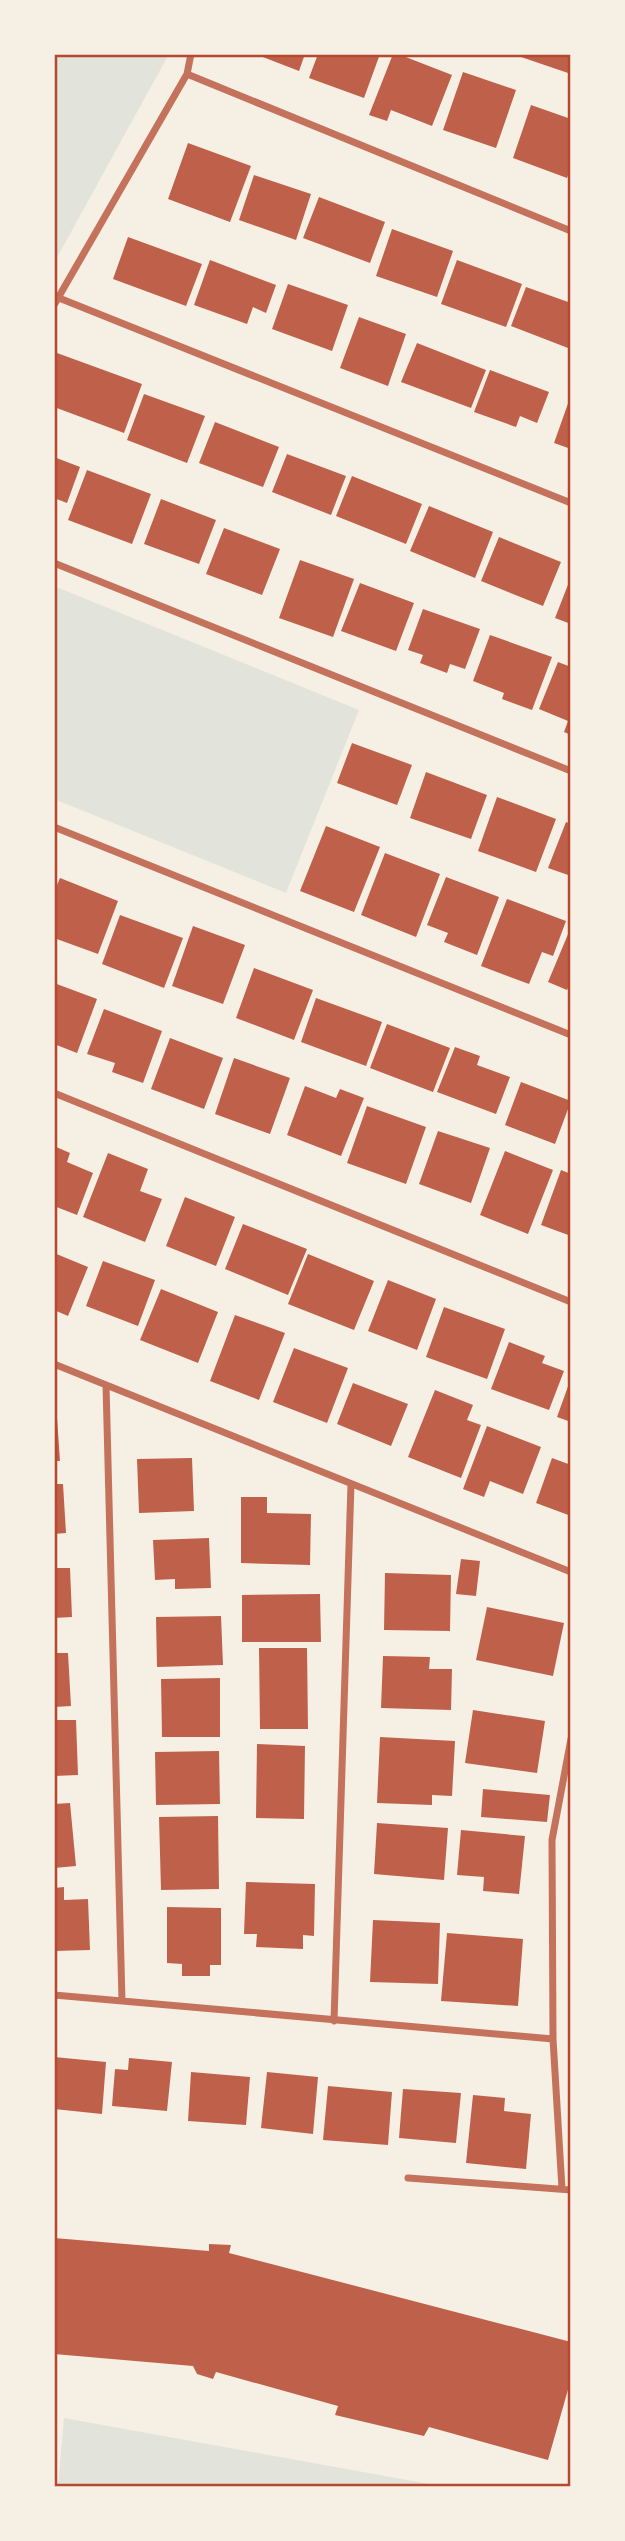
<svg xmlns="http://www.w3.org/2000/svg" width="625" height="2541" viewBox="0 0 625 2541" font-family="'Fira Sans Condensed',sans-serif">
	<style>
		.green { fill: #e2e4dc }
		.building { fill: #bf614a }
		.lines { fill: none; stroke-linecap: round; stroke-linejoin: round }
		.minor { stroke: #c5725c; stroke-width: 7 }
		.neatline { fill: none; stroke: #b5482f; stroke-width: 2.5 }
	</style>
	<rect width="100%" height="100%" fill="#f6efe4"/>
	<path class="green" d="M54,54H169L54,263Z
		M54,586L359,710L286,893L54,799Z
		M64,2418L446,2487H58Z"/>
	<path class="building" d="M255,54H305L299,71Z
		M318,54H380L364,98L309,78Z
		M393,54H398L452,75L432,126L391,110L387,121L369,115Z
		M522,54H571V74L521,57Z
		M463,72L516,90L496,148L443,130Z
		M531,105L571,119V168L567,178L513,158Z
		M188,143L251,166L230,222L168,199Z
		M254,175L311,194L296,240L239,220Z
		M319,197L385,222L370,263L303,238Z
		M392,229L453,251L437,297L376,276Z
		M128,237L202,264L186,306L113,279Z
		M210,260L276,285L266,313L253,307L247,324L194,305Z
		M457,260L522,284L506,327L441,304Z
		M288,284L348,305L332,351L272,329Z
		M526,287L571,303V342L568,348L511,326Z
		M359,317L406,334L388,386L340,368Z
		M417,343L486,370L471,408L401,382Z
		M57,353L142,384L124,433L54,407V360Z
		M490,370L549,392L537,423L520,416L516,427L474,412Z
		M144,394L205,416L187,463L127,440Z
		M571,395V449L554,443Z
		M215,422L279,447L263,487L199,463Z
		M287,454L346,476L331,515L272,492Z
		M54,457L80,467L67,503L54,498Z
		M87,470L151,494L132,544L68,520Z
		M352,476L422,504L406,544L336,516Z
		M161,499L216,520L199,564L144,544Z
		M429,506L493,532L475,578L410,551Z
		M224,528L280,549L262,595L206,574Z
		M499,537L561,562L543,606L481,581Z
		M300,560L354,579L333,637L279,618Z
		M571,577V624L555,618Z
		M360,583L414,603L396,651L341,631Z
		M423,609L480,629L465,669L450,664L447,673L420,663L423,655L408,650Z
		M490,635L552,657L532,710L502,699L504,693L473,681Z
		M558,662L571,667V735L564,732L568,721L539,709Z
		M352,743L412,765L397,805L337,783Z
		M426,772L487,795L471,839L410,818Z
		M497,797L556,819L536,872L478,851Z
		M566,822L571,824V876L548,868Z
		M326,826L380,847L354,912L300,891Z
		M385,853L440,874L416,937L361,915Z
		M446,877L499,897L477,955L444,942L448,933L427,925Z
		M60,878L118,901L98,954L54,938V892Z
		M507,899L566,921L553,956L542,952L529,984L481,966Z
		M120,915L183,938L164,988L102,964Z
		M193,926L245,945L223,1004L172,986Z
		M571,927V982L567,990L548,982Z
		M254,968L313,990L294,1040L236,1018Z
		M54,983L97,999L77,1053L54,1044Z
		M316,998L382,1022L366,1066L301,1042Z
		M104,1009L162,1031L143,1083L112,1072L115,1063L87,1054Z
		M387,1024L450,1048L433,1092L370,1068Z
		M170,1038L223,1058L204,1109L151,1089Z
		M455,1047L480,1056L477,1065L510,1077L496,1114L437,1092Z
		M234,1058L290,1078L270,1134L215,1114Z
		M521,1082L571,1101L555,1144L505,1125Z
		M305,1086L336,1098L340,1089L364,1098L341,1156L287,1135Z
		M367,1106L426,1127L406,1184L347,1163Z
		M438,1131L490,1148L471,1203L419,1184Z
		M54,1146L70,1153L67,1162L93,1173L77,1215L54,1206Z
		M505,1151L553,1170L528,1234L480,1215Z
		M108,1153L148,1169L140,1191L162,1199L145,1242L83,1217Z
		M561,1170L571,1174V1236L541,1225Z
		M185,1197L235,1217L216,1266L166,1246Z
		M243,1224L307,1249L288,1295L225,1269Z
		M54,1253L88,1267L68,1316L54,1310Z
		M308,1254L374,1281L354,1330L288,1304Z
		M103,1261L155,1280L138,1326L86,1306Z
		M388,1280L436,1299L417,1350L368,1331Z
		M161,1289L218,1312L198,1363L140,1340Z
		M444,1307L505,1329L487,1379L426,1357Z
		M235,1315L285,1333L259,1400L210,1381Z
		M509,1342L545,1356L542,1363L564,1371L549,1410L491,1389Z
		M294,1348L348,1368L327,1423L273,1402Z
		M571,1378V1422L557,1417Z
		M353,1383L408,1404L391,1446L337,1424Z
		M435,1390L473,1405L467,1420L481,1425L461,1478L408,1457Z
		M54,1403H56L60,1461H54Z
		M487,1426L541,1447L523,1494L490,1481L484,1497L463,1489Z
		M192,1458L194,1511L139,1513L137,1459Z
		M552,1458L571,1465V1516L536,1503Z
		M54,1484H63L66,1533L54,1534Z
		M241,1497H267V1513L311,1514L310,1565L241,1563Z
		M209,1538L211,1588L175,1589V1579L155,1580L153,1540Z
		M461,1559L480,1561L476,1596L456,1594Z
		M54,1568H70L72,1617L54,1618Z
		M385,1573L451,1575L450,1631L384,1630Z
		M320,1594L321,1642H242V1595Z
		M487,1607L564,1623L553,1676L476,1660Z
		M221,1616L223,1665L157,1667L156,1617Z
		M259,1648H307L308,1729H260Z
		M54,1653H68L71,1706L54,1707Z
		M383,1656L430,1657L429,1669H452L451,1710L381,1708Z
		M220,1678V1737H162L161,1679Z
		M473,1710L545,1721L537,1773L465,1763Z
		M54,1720H76L78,1775L54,1776Z
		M380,1737L455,1741L452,1796L432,1795V1805L377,1803Z
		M257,1744L305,1746L304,1819L256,1818Z
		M219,1751L220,1804L156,1805L155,1752Z
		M483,1789L550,1795L547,1822L481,1817Z
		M70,1803L76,1866L54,1868V1804Z
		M218,1816L219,1889L161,1890L159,1817Z
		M377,1823L448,1828L444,1880L374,1874Z
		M461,1830L525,1836L519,1894L483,1891L484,1877L457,1875Z
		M246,1882L315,1884L314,1936L303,1935V1949L256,1947L257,1934H244Z
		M64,1887V1900L88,1899L90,1950L54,1951V1888Z
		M167,1907L221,1908V1965H210V1976H182V1964L167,1963Z
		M373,1920L440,1923L438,1984L370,1982Z
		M447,1933L523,1939L518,2006L441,2001Z
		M54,2057L106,2062L102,2114L54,2109Z
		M129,2058L172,2062L167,2111L112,2106L115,2069L128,2070Z
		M191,2072L250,2077L246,2125L188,2121Z
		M267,2072L318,2077L313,2134L261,2128Z
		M328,2086L392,2092L388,2145L323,2140Z
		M403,2089L461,2093L456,2143L399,2138Z
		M473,2095L505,2098L504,2111L531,2114L526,2169L466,2163Z
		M54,2238L209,2251V2244L231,2245L229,2253L571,2342V2379L548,2460L429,2427L424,2436L335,2415L338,2406L216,2372L213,2379L197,2374L193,2366L54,2354Z"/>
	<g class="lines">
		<path class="minor" d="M187,74L571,231
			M59,298L571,503
			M54,305L187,74L191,54
			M54,563L571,771
			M54,827L571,1035
			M54,1093L571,1302
			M54,1364L571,1572
			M106,1385L122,2001
			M54,1995L553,2039
			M334,2021L351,1484
			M408,2178L571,2190
			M562,2189L553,2039L552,1840L571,1739"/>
	</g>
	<rect width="625" height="2541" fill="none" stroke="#f6efe4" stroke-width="112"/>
	<rect x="56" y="56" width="513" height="2429" class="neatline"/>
</svg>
